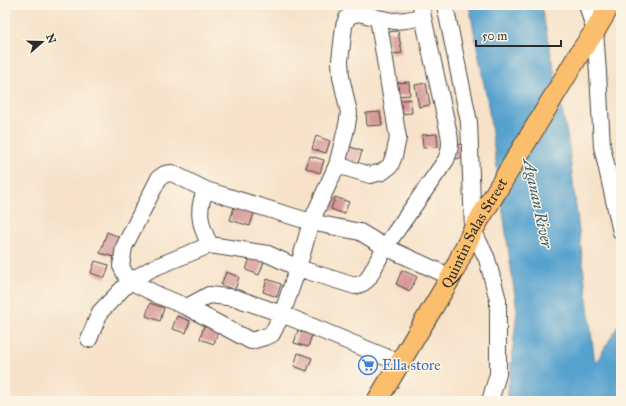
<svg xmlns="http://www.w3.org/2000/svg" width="626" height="406" viewBox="0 0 626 406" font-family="'IM FELL Great Primer',serif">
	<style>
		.water { fill: #56a2ce; stroke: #40667c }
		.building { fill: #d79998 }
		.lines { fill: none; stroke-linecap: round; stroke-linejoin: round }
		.minor-casing { stroke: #4a4643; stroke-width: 18 }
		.major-casing { stroke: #4a4643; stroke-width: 22 }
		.minor { stroke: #fff; stroke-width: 16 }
		.major { stroke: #fabe6d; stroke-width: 20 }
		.labels { text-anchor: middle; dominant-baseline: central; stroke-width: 3; stroke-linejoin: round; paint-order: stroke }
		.street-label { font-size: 15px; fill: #2b2b2b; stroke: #fcf5e5 }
		.shop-label { font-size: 15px; fill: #366cbe; stroke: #fcf5e5; text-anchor: start }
		.water-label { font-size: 16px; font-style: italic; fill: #3c5b6c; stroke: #fcf5e5 }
	</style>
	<rect width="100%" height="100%" fill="#fcf5e5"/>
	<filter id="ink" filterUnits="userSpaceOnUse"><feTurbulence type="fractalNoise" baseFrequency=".025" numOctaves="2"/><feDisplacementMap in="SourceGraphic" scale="8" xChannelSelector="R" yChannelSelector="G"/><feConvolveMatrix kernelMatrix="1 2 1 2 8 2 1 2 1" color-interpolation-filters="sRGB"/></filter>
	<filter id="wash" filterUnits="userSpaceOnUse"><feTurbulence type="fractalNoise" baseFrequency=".012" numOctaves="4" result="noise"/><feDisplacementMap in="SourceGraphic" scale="16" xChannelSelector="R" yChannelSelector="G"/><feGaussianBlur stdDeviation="0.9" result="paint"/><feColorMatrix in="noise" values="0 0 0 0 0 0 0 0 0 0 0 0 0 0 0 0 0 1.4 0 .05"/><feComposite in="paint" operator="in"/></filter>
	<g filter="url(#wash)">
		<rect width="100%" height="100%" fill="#f7e2c9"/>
		<path class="water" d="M469,5H541L568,140L595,364L621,321V401H507L517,311L488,105Z"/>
		<g id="blocks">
			<path class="building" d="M398,31L402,53L391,54L387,32Z
				M409,82L410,95L395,96L394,83Z
				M426,83L430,105L419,107L415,85Z
				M411,99L412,113L398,114L397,101Z
				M380,112L382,125L367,126L366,113Z
				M437,134L438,147L423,148L422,135Z
				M316,136L330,141L326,153L312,149Z
				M466,144L468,157L454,159L452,145Z
				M348,146L362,151L358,163L344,159Z
				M310,156L324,160L320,173L306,168Z
				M335,197L349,202L344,214L331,209Z
				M234,207L254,213L250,226L230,220Z
				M107,232L122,238L114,257L100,253Z
				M250,258L264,262L259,275L246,270Z
				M95,261L109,265L105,278L91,273Z
				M402,270L417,277L410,291L396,284Z
				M226,272L239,277L235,290L221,285Z
				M267,279L281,284L277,297L263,292Z
				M150,303L164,308L160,321L146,316Z
				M177,316L190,321L186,333L172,329Z
				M204,326L218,331L214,344L200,339Z
				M298,330L312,335L308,347L294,343Z
				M298,353L312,358L307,371L294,366Z"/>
		</g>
	</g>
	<g filter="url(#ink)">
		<use href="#blocks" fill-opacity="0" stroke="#4a4643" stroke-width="1"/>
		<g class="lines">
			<defs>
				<path id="minor" d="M445,5L469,122L473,230L487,259L498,300V374L490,401
					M587,5L595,31L598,73L602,146L621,232
					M423,17L406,20L394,21L378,18L359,13L351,15L347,18L344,26L340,61L341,77L349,113L347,125L337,165L311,222L298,268L282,314L272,334L268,336L251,341L187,307L158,295L130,281L126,276L121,266L124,247L159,178L165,174L172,173L206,190L311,222L360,232L385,247L451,277
					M337,165L370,175L382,172L390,166L394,156L398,138L378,18
					M206,190C196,209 200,226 210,245L268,254L298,268L355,286L363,283L368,279L385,247L446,160C450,150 451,144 449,134L423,17L421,5
					M187,307L209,295L236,298L282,314L400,363
					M89,339L100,312L130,281L153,268L210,245"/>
				<g id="major">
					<path id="s1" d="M377,401L451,277L473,230L581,51L595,31L610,5"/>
				</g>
			</defs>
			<use href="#minor" class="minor-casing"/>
			<use href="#major" class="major-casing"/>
			<use href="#minor" class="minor"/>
			<use href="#major" class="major"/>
		</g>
	</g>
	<defs>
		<symbol id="supermarket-ring" viewBox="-11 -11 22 22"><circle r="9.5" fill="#fcf5e5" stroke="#3f7fe0" stroke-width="1.5"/><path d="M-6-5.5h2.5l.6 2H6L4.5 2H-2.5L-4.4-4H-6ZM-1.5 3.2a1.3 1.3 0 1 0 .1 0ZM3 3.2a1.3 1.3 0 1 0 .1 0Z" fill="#3f7fe0"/></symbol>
	</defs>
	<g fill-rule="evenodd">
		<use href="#supermarket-ring" x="357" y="354" width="22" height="22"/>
	</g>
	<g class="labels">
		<g class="street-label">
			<text stroke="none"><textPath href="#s1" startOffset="194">Quintin Salas Street</textPath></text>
		</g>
		<g class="shop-label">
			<text x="382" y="365">Ella store</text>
		</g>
		<g class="water-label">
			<text transform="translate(538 203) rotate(78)">Aganan River</text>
		</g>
	</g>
	<rect width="626" height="406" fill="none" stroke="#fcf5e5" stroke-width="20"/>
	<g transform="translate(42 42) rotate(70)" stroke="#fcf5e5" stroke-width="3" paint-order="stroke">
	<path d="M0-3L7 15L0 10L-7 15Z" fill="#2b2b2b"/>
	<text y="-6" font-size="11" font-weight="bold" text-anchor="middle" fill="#2b2b2b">N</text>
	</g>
	<path d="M476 40v6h85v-6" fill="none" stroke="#2b2b2b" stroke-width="2"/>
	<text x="482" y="40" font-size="12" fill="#2b2b2b" stroke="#fcf5e5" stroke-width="3" paint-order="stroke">50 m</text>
</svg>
